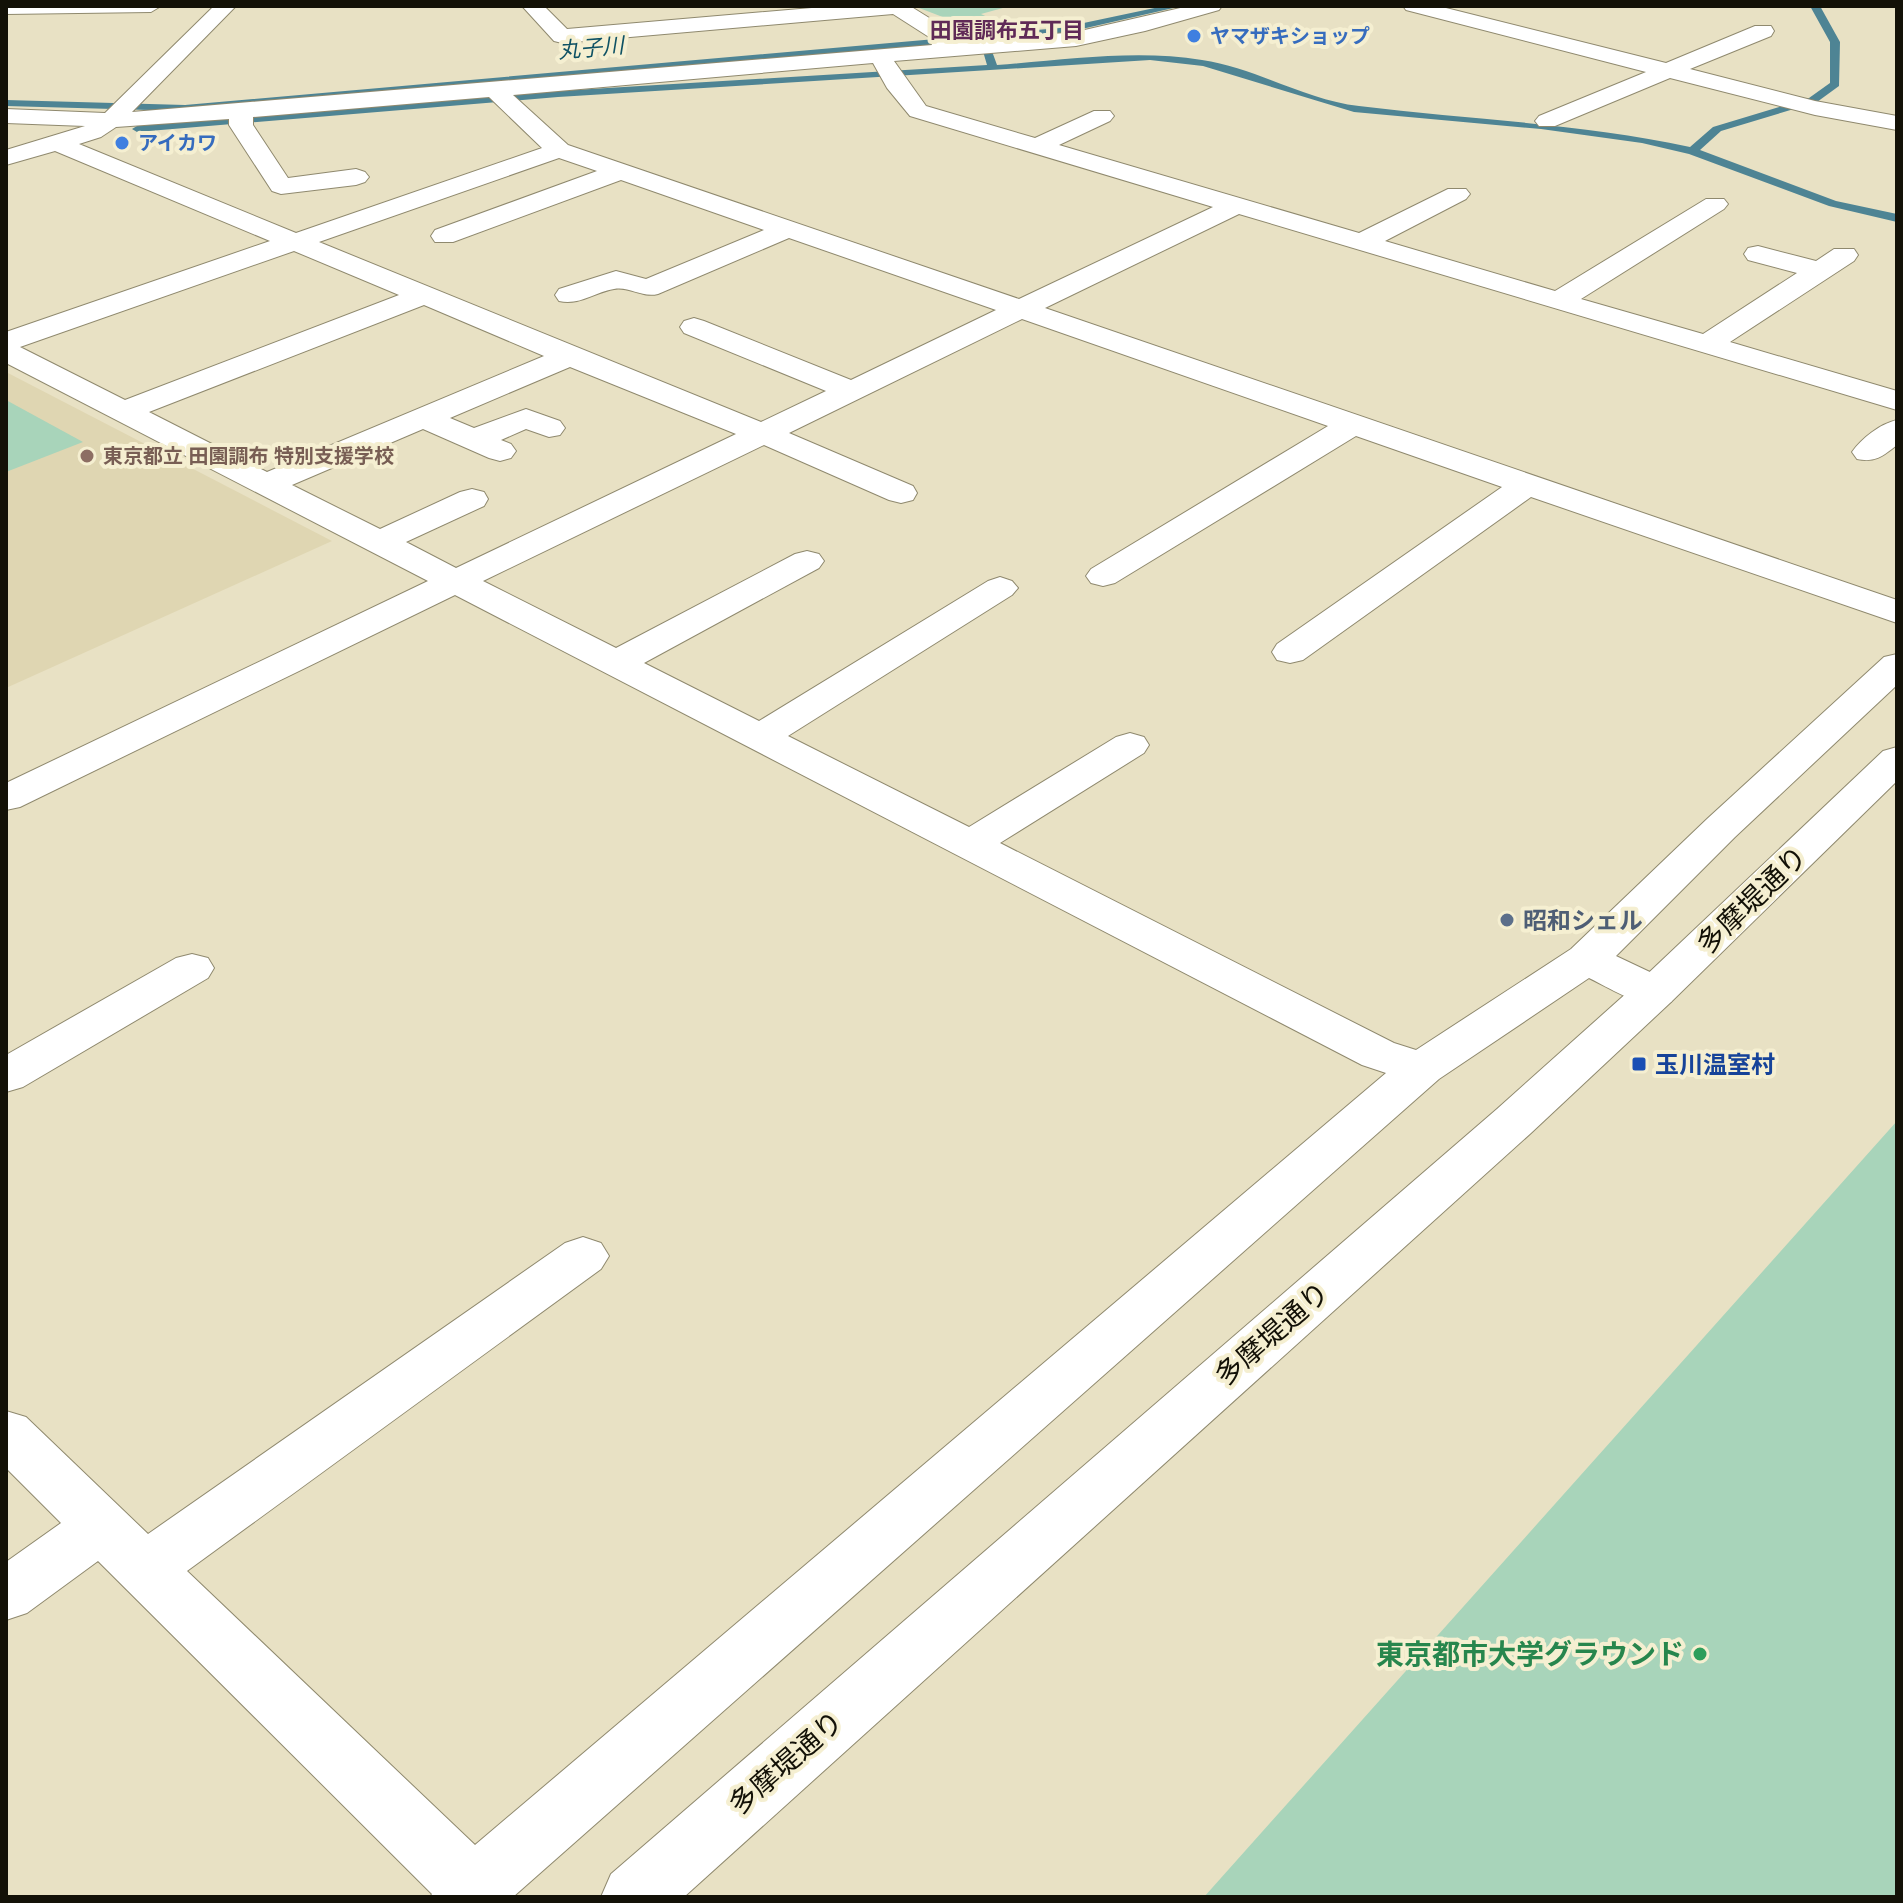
<svg xmlns="http://www.w3.org/2000/svg" width="1903" height="1903" viewBox="0 0 1903 1903" font-family="Arial,'Noto Sans JP',sans-serif">
	<style>
		.built { fill: #dfd6b2 }
		.green { fill: #a8d4ba }
		.lines { fill: none; stroke-linecap: round; stroke-linejoin: round }
		.stream { fill: #4e8494; fill-rule: evenodd }
		.minor-casing { stroke: #8f896e; stroke-width: 2 }
		.major-casing { stroke: #8f896e; stroke-width: 2 }
		.minor { fill: #fff; fill-rule: evenodd }
		.major { fill: #fff; fill-rule: evenodd }
		.shop-dot { fill: #3f7fe0; stroke: #f5efd1; stroke-width: 3 }
		.education-dot { fill: #8d6e63; stroke: #f5efd1; stroke-width: 3 }
		.service-dot { fill: #5c6f8a; stroke: #f5efd1; stroke-width: 3 }
		.transit-dot { fill: #1a4fb4; stroke: #f5efd1; stroke-width: 3 }
		.leisure-dot { fill: #2e9e5b; stroke: #f5efd1; stroke-width: 3 }
		.labels { text-anchor: middle; dominant-baseline: central; stroke-width: 8; stroke-linejoin: round; paint-order: stroke }
		.far-shop-label { font-size: 20px; font-weight: bold; fill: #366cbe; stroke: #f5efd1; text-anchor: start }
		.far-education-label { font-size: 20px; font-weight: bold; fill: #785e54; stroke: #f5efd1; text-anchor: start }
		.far-neighbourhood-label { font-size: 22px; font-weight: bold; fill: #602a57; stroke: #f5efd1 }
		.far-water-label { font-size: 22px; font-style: italic; fill: #0f5264; stroke: #f5efd1 }
		.service-label { font-size: 24px; font-weight: bold; fill: #4e5e75; stroke: #f5efd1; text-anchor: start }
		.transit-label { font-size: 24px; font-weight: bold; fill: #164399; stroke: #f5efd1; text-anchor: start }
		.near-street-label { font-size: 28px; fill: #131107; stroke: #f5efd1 }
		.near-leisure-label { font-size: 28px; font-weight: bold; fill: #27864d; stroke: #f5efd1; text-anchor: end }
	</style>
	<rect width="100%" height="100%" fill="#e8e1c4"/>
	<path class="built" d="M6,372L332,541L6,688Z"/>
	<path class="green" d="M914,6H1010L981,14L998,22L974,29Z
		M6,400L83,442L6,472Z
		M1897,1121V1897H1204Z"/>
	<g class="lines">
		<path class="stream" d="M1164,6H1182L1060,34L994,40L989,43L997,65C1065,60 1135,49 1202,60C1256,68 1306,100 1359,106C1470,120 1580,123 1690,147L1713,127L1809,98L1830,83V42L1810,6H1820L1840,42L1839,86L1817,102L1721,131L1700,150L1836,201L1897,214V222L1829,206L1689,154L1642,143L1541,129L1354,112L1203,66L1150,60L558,97L137,132L132,129L137,126L558,91L987,65L980,41L185,111L6,106V100L185,105L1060,28Z"/>
		<defs>
			<path id="minor" d="M6,6H161L151,12L6,14Z
				M214,6H236L132,112L932,45L929,37L893,14L562,43L554,41L522,6H544L567,29L835,6H910L947,29L953,43L1076,32L1189,6H1222L1219,10L1145,31L1076,46L894,61L926,106L1035,138L1094,111H1110L1114,116L1110,121L1059,145L1359,233L1448,189H1466L1470,194L1466,199L1385,241L1555,291L1706,199H1724L1728,204L1724,209L1581,299L1703,334L1797,273L1748,260L1744,254L1748,248L1758,246L1816,261L1834,249H1854L1858,255L1854,261L1730,342L1897,391V410L1239,214L1045,308L1897,600V623L1531,497L1303,660L1290,663L1277,660L1272,652L1277,644L1502,487L1356,436L1115,583L1103,586L1091,583L1086,576L1091,569L1328,426L1022,319L789,433L913,486L917,493L913,500L901,503L889,500L764,445L483,581L616,648L795,554L807,551L819,554L824,561L819,568L644,663L759,721L988,581L1000,577L1012,581L1018,588L1012,595L788,736L969,827L1116,737L1130,733L1144,737L1149,745L1144,753L1000,843L1394,1043L1416,1050L1571,949L1707,819L1884,657L1897,654V685L1735,837L1616,956L1671,982L1677,992L1671,1002C1641,1010 1616,991 1589,978L1439,1079L513,1897H430L432,1894L98,1561L27,1613L6,1620V1562L61,1523L6,1468V1411L26,1417L148,1534L565,1243L583,1237L601,1243L609,1256L601,1269L187,1571L475,1845L1386,1073L1362,1065L455,595L20,807L6,810V783L428,581L6,363V332L270,241L55,151L6,165V150L85,126L6,123V109L105,113ZM873,63L887,88L910,116L1213,207L1019,299L568,145L513,95ZM489,97L542,148L296,233L79,144L101,137L116,127L229,119V125L272,191L281,194L356,185L365,182L369,177L365,172L356,169L288,178L253,125V117ZM559,158L597,171L435,230L431,236L435,242H453L621,180L764,230L646,279L616,271L559,289L555,295L559,301C579,306 595,292 614,289C629,286 642,298 658,294L789,238L996,310L851,380L704,321L694,318L684,321L680,327L684,333L826,391L761,422L319,242ZM294,251L399,295L125,400L20,347ZM424,305L544,356L267,472L149,412ZM570,367L736,434L456,568L406,542L484,506L488,499L484,492L472,489L460,492L380,529L292,485L423,429L489,458L500,461L511,458L516,451L511,444L501,440L526,429L549,437L560,435L565,428L560,421L526,409L474,428L450,418Z
				M1403,6H1438L1666,63L1755,26H1771L1774,31L1771,36L1690,69L1815,101L1897,116V130L1815,115L1670,78L1555,126H1539L1535,121L1539,116L1646,72L1406,10Z
				M1897,420V445C1883,456 1875,463 1857,459L1852,452C1862,438 1880,424 1897,420Z
				M192,954L208,958L214,968L208,978L23,1087L6,1092V1055L176,958Z"/>
			<path id="major" d="M1897,747V781L1671,1002L1531,1133L684,1897H601L611,1874L1497,1109L1639,982L1883,751Z"/>
		</defs>
		<use href="#minor" class="minor-casing"/>
		<use href="#major" class="major-casing"/>
		<use href="#minor" class="minor"/>
		<use href="#major" class="major"/>
	</g>
	<g class="shop-dot">
		<circle cx="1194" cy="36" r="8"/>
		<circle cx="122" cy="143" r="8"/>
	</g>
	<circle class="education-dot" cx="87" cy="456" r="8"/>
	<circle class="service-dot" cx="1507" cy="920" r="8"/>
	<rect class="transit-dot" x="1631" y="1056" width="16" height="16" rx="4"/>
	<circle class="leisure-dot" cx="1700" cy="1654" r="8"/>
	<g class="labels">
		<g class="far-shop-label">
			<text x="1210" y="36">ヤマザキショップ</text>
			<text x="138" y="143">アイカワ</text>
		</g>
		<g class="far-education-label">
			<text x="103" y="456">東京都立 田園調布 特別支援学校</text>
		</g>
		<g class="far-neighbourhood-label">
			<text x="1007" y="30">田園調布五丁目</text>
		</g>
		<g class="far-water-label">
			<text transform="translate(591 48) rotate(-5)">丸子川</text>
		</g>
		<g class="service-label">
			<text x="1523" y="920">昭和シェル</text>
		</g>
		<g class="transit-label">
			<text x="1655" y="1064">玉川温室村</text>
		</g>
		<g class="near-street-label">
			<text transform="translate(1752 900) rotate(-44)">多摩堤通り</text>
			<text transform="translate(1272 1334) rotate(-41)">多摩堤通り</text>
			<text transform="translate(786 1763) rotate(-41)">多摩堤通り</text>
		</g>
		<g class="near-leisure-label">
			<text x="1684" y="1654">東京都市大学グラウンド</text>
		</g>
	</g>
	<rect width="1903" height="1903" fill="none" stroke="#131107" stroke-width="16"/>
</svg>
